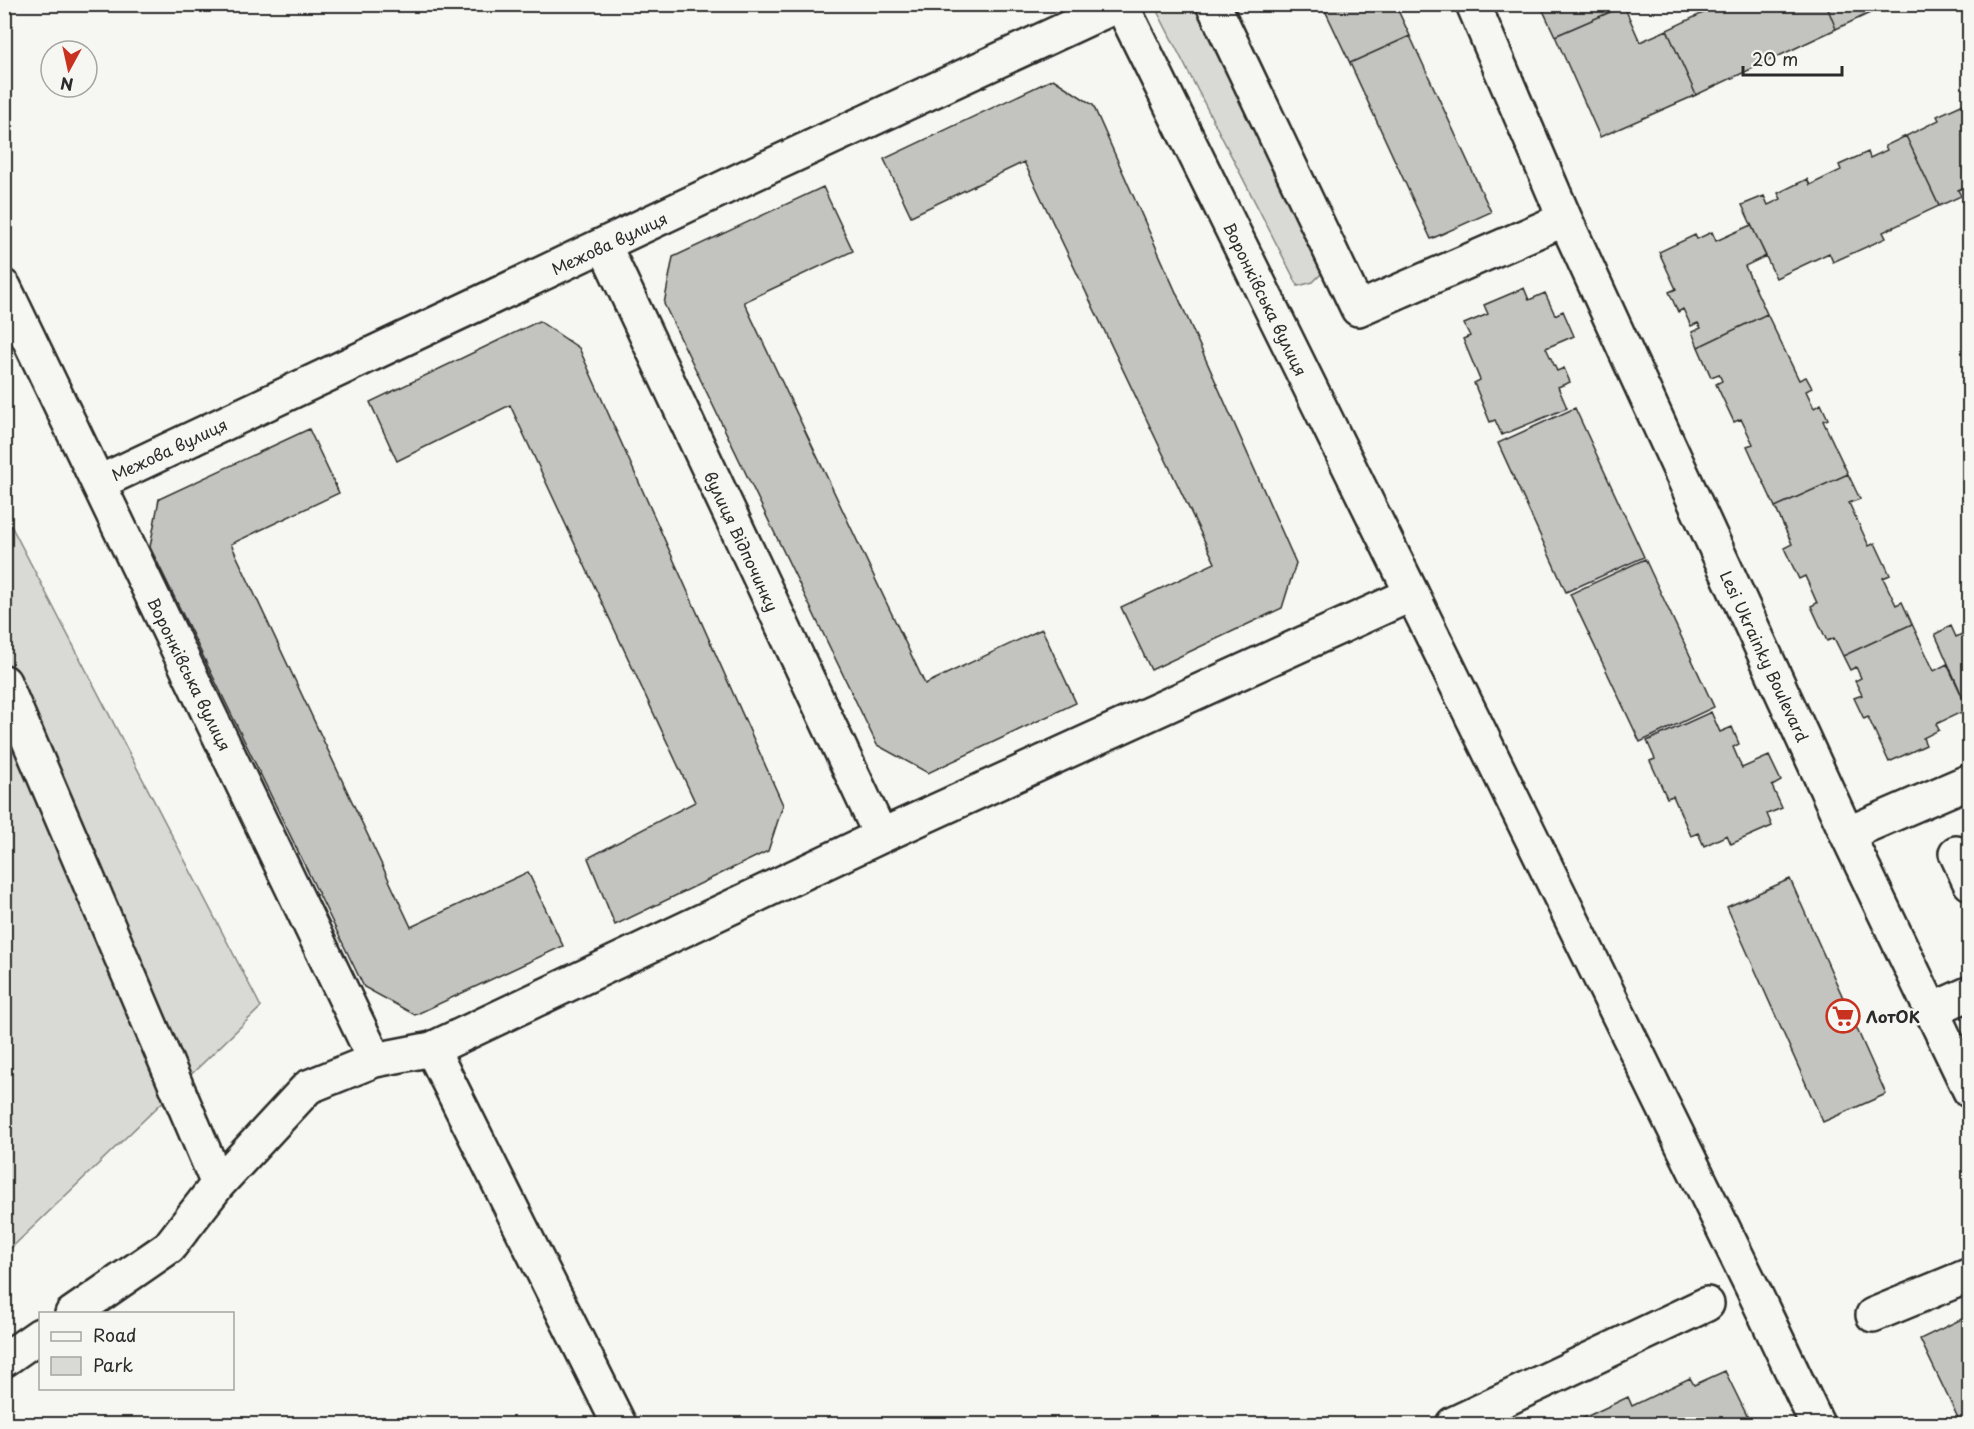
<svg xmlns="http://www.w3.org/2000/svg" width="1974" height="1429" viewBox="0 0 1974 1429" font-family="'Playpen Sans',sans-serif">
	<style>
		.green { fill: #d9d9d5; stroke: #828280; stroke-width: 1.5 }
		.building { fill: #c3c3c0; stroke: #2b2b2b; stroke-width: 1.5 }
		.lines { fill: none; stroke-linecap: round; stroke-linejoin: round }
		.minor-casing { stroke: #2b2b2b; stroke-width: 38 }
		.minor { stroke: #f6f6f2; stroke-width: 33 }
		.labels { text-anchor: middle; dominant-baseline: central; stroke-width: 4.5; stroke-linejoin: round; paint-order: stroke }
		.street-label { font-size: 16px; fill: #2b2b2b; stroke: #f6f6f2 }
		.poi-label { font-size: 16px; font-weight: bold; fill: #2b2b2b; stroke: #f6f6f2; text-anchor: start }
	</style>
	<rect width="100%" height="100%" fill="#f6f6f2"/>
	<filter id="ink" filterUnits="userSpaceOnUse"><feTurbulence type="fractalNoise" baseFrequency=".0167" numOctaves="2"/><feDisplacementMap in="SourceGraphic" scale="12" xChannelSelector="R" yChannelSelector="G"/><feConvolveMatrix kernelMatrix="1 2 1 2 8 2 1 2 1" color-interpolation-filters="sRGB"/></filter>
	<g filter="url(#ink)">
		<path class="green" d="M1154,5H1202L1323,272L1313,282L1298,286Z
			M4,512L261,1007L5,1254H4Z"/>
		<path class="building" d="M1322,4H1395L1410,36L1350,63Z
			M1540,4H1623L1624,6L1555,36Z
			M1722,4H1826L1836,29L1696,95L1667,30Z
			M1826,4H1889L1836,29Z
			M1624,6L1640,42L1667,30L1696,95L1600,137L1555,36Z
			M1410,36L1491,212L1431,239L1350,63Z
			M1053,79L1093,105L1296,563L1282,608L1151,670L1121,607L1215,563L1024,162L911,216L884,159Z
			M1970,101V185L1958,190L1961,196L1939,206L1906,136L1939,120L1937,116Z
			M1906,136L1939,206L1883,232L1886,238L1833,262L1829,253L1776,278L1742,205L1764,196L1768,205L1781,199L1778,193L1807,179L1810,185L1841,170L1839,165L1868,152L1870,158L1887,150L1885,146Z
			M823,187L853,251L744,302L925,684L1042,629L1076,703L928,773L877,745L664,304L673,257Z
			M1751,225L1766,256L1745,266L1767,314L1698,347L1692,332L1701,328L1698,323L1691,326L1683,309L1678,312L1669,292L1676,289L1659,252L1695,235L1697,239L1712,232L1716,241Z
			M1524,288L1529,300L1545,293L1555,315L1563,311L1574,336L1546,348L1557,371L1564,368L1570,382L1558,387L1567,408L1502,435L1495,420L1490,422L1474,383L1480,380L1463,339L1470,336L1464,324L1488,314L1484,305Z
			M1767,314L1799,380L1806,377L1812,388L1806,391L1814,408L1821,404L1828,419L1823,421L1848,474L1775,507L1747,446L1753,444L1741,419L1734,422L1716,384L1722,381L1719,374L1711,377L1698,347Z
			M539,321L579,348L783,805L768,851L615,925L588,858L695,802L510,405L397,461L370,402Z
			M1575,408L1644,557L1566,592L1498,443Z
			M309,429L339,493L231,544L411,927L528,872L563,946L415,1015L364,987L150,547L159,499Z
			M1848,474L1860,499L1849,503L1869,546L1875,543L1890,575L1883,578L1896,605L1902,602L1912,624L1843,656L1834,638L1827,641L1811,606L1817,603L1805,576L1799,579L1784,548L1792,544L1775,507Z
			M1645,559L1714,707L1640,742L1570,594Z
			M1912,624L1934,671L1947,664L1968,709L1936,724L1939,730L1923,738L1926,745L1889,762L1868,717L1864,719L1854,698L1862,695L1855,681L1861,678L1856,667L1850,670L1843,656Z
			M1951,626L1956,637L1970,630V709H1968L1935,634Z
			M1711,712L1720,732L1732,727L1739,744L1733,747L1742,768L1769,756L1781,781L1772,786L1782,808L1767,814L1772,826L1731,844L1727,835L1704,846L1698,833L1691,836L1673,796L1667,798L1650,761L1655,759L1647,741Z
			M1970,832V855L1961,836Z
			M1790,879L1886,1094L1823,1122L1727,907Z
			M1970,1315V1424H1961L1920,1339Z
			M1725,1371L1751,1424H1571L1628,1397L1632,1406L1690,1378L1694,1385Z"/>
		<g class="lines">
			<defs>
				<path id="minor" d="M1121,4L1412,594
					M1213,4L1358,309L1565,219L1473,4
					M1565,219L1847,834L1970,1091
					M604,245L881,836
					M4,287L375,1060
					M98,483L751,175L1120,4
					M4,682L218,1184
					M1847,834L1970,781
					M1956,853L1970,883
					M1932,1010L1970,993
					M72,1314L169,1247L218,1184L308,1087L375,1060L432,1049
					M1873,1315L1970,1275
					M4,1360L40,1335
					M619,1424L432,1049L881,836L1412,594L1751,1285L1817,1424
					M1453,1424L1707,1304"/>
			</defs>
			<use href="#minor" class="minor-casing"/>
			<use href="#minor" class="minor"/>
		</g>
	</g>
	<defs>
		<symbol id="supermarket-ring" viewBox="-11 -11 22 22"><circle r="9.5" fill="#f6f6f2" stroke="#c8321e" stroke-width="1.5"/><path d="M-6-5.5h2.5l.6 2H6L4.5 2H-2.5L-4.4-4H-6ZM-1.5 3.2a1.3 1.3 0 1 0 .1 0ZM3 3.2a1.3 1.3 0 1 0 .1 0Z" fill="#c8321e"/></symbol>
	</defs>
	<g fill-rule="evenodd">
		<use href="#supermarket-ring" x="1824" y="997" width="38" height="38"/>
	</g>
	<g class="labels">
		<g class="street-label">
			<text transform="translate(609 243) rotate(-25)">Межова вулиця</text>
			<text transform="translate(1266 299) rotate(64)">Воронківська вулиця</text>
			<text transform="translate(169 449) rotate(-25)">Межова вулиця</text>
			<text transform="translate(742 541) rotate(65)">вулиця Відпочинку</text>
			<text transform="translate(1765 656) rotate(65)">Lesi Ukrainky Boulevard</text>
			<text transform="translate(190 674) rotate(64)">Воронківська вулиця</text>
		</g>
		<g class="poi-label">
			<text x="1866" y="1016">ЛотОК</text>
		</g>
	</g>
	<rect width="1974" height="1429" fill="none" stroke="#f6f6f2" stroke-width="24"/>
	<rect x="12" y="12" width="1950" height="1405" fill="none" stroke="#2b2b2b" stroke-width="2" filter="url(#ink)"/>
	<rect x="39" y="1312" width="195" height="78" fill="#f6f6f2" stroke="#a5a5a2" stroke-width="1.5"/>
	<rect x="51" y="1332" width="30" height="9" fill="#f6f6f2" stroke="#a5a5a2" stroke-width="1.5"/>
	<text x="93" y="1342" font-size="18" fill="#2b2b2b">Road</text>
	<rect x="51" y="1357" width="30" height="18" fill="#d9d9d5" stroke="#a5a5a2" stroke-width="1.5"/>
	<text x="93" y="1372" font-size="18" fill="#2b2b2b">Park</text>
	<g transform="translate(69 69) rotate(188)"><circle r="28" fill="#f6f6f2" stroke="#a5a5a2" stroke-width="1.5"/>
	<path d="M0-4.5L10 22L0 15L-10 22Z" fill="#c8321e"/>
	<text y="-9" font-size="16" font-weight="bold" text-anchor="middle" fill="#2b2b2b">N</text>
	</g>
	<path d="M1743 66v9h99v-9" fill="none" stroke="#2b2b2b" stroke-width="3"/>
	<text x="1752" y="66" font-size="18" fill="#2b2b2b" stroke="#f6f6f2" stroke-width="4.5" paint-order="stroke">20 m</text>
</svg>
